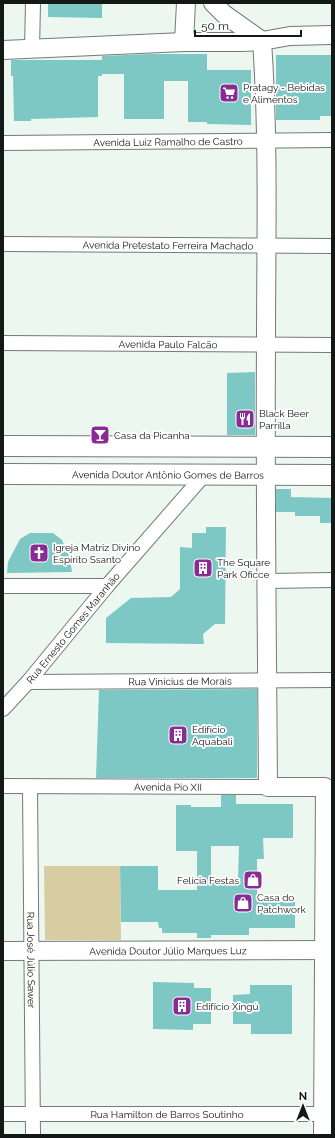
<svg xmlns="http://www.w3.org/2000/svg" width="335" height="1138" viewBox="0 0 335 1138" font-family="Raleway,sans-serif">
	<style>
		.green { fill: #d8cca2 }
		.building { fill: #7dc8c4; fill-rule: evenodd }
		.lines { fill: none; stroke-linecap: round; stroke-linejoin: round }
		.minor-casing { stroke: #727b76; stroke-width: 16 }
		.tertiary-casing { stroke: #727b76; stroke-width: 20 }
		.secondary-casing { stroke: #727b76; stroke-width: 22 }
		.minor { stroke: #fff; stroke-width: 14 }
		.tertiary { stroke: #fff; stroke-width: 18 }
		.secondary { stroke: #fff; stroke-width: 20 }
		.labels { text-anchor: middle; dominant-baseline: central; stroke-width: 3.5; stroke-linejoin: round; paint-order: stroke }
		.poi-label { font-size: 10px; fill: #141816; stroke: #fff; text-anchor: start }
		.street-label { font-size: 10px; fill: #141816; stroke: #fff }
	</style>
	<rect width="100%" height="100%" fill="#ecf7f0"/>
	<path class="green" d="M44,866H120L121,940H45Z"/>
	<path class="building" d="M48,3H102V18L48,17Z
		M150,54H207V70H251V125L207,124V122H188V81H164V119H124V74H102V76H98V117L31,119V121H14L13,76H11V60H102V56Z
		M276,55H332V116H320V120H276Z
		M255,372V435H227V373Z
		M276,489H291V497L332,498V523H320V516H295V512H276Z
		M206,527H226L225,624H215L203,634L204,644L106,643V618L131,598L171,597L180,589V547L192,548V533H206Z
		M30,533H53L62,540L70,559L72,572L7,573L8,562L20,539Z
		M257,689V778H96L99,690Z
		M221,795H236V804H293V838H263L264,859H257V902H295V928H249V935H211V938H197V933H162V928H159L158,922H121L120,866H158V890H197V851H176V805H191V807H221ZM211,846H239L238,878H211Z
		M153,982L194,983V988H211V1024H193V1030L153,1029Z
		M250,985H292V1034H251V1024H233V995L250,994Z"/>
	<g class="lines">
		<defs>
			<g id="minor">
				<path d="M32,49L33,3"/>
				<path id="s1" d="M3,143L332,140"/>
				<path id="s2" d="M3,244L332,246"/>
				<path id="s3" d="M3,343L332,345"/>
				<path d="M267,581L332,580"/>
				<path d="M3,586H107"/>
				<path id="s4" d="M28,682L332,680"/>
				<path id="s5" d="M3,709L28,682L107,586L204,475"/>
				<path id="s6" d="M3,786L268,787"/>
				<path id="s7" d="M30,786L33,1135"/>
				<path id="s8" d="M3,1114H332"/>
			</g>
			<g id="tertiary">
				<path d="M213,3L224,14L262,41"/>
				<path d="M262,41C269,142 266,243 266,344C265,492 267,639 268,787H325L323,1135"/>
				<path d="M184,42L186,3"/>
				<path d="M3,50L184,42H243L262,41L290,36L332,35"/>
				<path id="s9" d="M3,951L332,950"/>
			</g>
			<g id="secondary">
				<path d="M3,446L332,447"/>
				<path id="s10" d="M3,474L332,475"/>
			</g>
		</defs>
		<use href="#minor" class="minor-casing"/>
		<use href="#tertiary" class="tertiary-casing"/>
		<use href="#secondary" class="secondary-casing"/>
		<use href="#minor" class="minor"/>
		<use href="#tertiary" class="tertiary"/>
		<use href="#secondary" class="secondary"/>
	</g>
	<defs>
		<symbol id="supermarket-square" viewBox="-11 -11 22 22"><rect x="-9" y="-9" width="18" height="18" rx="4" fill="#892b95" stroke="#fff"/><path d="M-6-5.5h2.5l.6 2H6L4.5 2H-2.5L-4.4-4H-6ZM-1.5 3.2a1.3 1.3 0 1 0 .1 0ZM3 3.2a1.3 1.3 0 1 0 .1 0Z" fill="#fff"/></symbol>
		<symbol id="restaurant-square" viewBox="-11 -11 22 22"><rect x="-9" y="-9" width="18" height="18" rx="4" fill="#892b95" stroke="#fff"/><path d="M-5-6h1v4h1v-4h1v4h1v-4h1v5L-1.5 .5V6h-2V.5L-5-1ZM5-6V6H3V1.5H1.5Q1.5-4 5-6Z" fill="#fff"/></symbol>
		<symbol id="bar-square" viewBox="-11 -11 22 22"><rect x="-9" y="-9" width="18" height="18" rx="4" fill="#892b95" stroke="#fff"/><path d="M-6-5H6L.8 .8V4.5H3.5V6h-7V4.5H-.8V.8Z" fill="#fff"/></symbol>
		<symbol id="church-square" viewBox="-11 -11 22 22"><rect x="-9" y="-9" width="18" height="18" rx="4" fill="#892b95" stroke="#fff"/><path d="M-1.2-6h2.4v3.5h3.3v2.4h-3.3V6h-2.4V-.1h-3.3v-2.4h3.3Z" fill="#fff"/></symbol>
		<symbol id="building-square" viewBox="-11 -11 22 22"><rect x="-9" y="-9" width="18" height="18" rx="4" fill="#892b95" stroke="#fff"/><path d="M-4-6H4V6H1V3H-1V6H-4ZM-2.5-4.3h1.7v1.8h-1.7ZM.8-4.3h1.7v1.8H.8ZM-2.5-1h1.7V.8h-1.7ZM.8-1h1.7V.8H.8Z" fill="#fff"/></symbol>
		<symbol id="shop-square" viewBox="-11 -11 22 22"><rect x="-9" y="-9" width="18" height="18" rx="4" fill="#892b95" stroke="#fff"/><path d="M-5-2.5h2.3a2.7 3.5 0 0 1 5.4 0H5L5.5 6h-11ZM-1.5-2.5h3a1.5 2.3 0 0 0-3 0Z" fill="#fff"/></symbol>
	</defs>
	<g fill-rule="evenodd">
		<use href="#supermarket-square" x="218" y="82" width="22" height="22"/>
		<use href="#restaurant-square" x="234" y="408" width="22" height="22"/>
		<use href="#bar-square" x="89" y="424" width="22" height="22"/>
		<use href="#church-square" x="28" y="542" width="22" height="22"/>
		<use href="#building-square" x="192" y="557" width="22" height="22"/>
		<use href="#building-square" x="167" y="724" width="22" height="22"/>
		<use href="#shop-square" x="242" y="869" width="22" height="22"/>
		<use href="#shop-square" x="232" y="892" width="22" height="22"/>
		<use href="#building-square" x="171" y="995" width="22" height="22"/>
	</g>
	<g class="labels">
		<g class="poi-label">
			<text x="243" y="87">Pratagy - Bebidas<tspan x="243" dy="12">e Alimentos</tspan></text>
			<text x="259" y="413">Black Beer<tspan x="259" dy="12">Parrilla</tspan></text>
			<text x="114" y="435">Casa da Picanha</text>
			<text x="53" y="547">Igreja Matriz Divino<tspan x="53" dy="12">Espírito Ssanto</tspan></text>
			<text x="217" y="562">The Square<tspan x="217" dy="12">Park Oficce</tspan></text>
			<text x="192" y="729">Edifício<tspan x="192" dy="12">Aquabali</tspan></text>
			<text x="239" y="880" text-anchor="end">Felícia Festas</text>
			<text x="257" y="897">Casa do<tspan x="257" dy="12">Patchwork</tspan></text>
			<text x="196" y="1006">Edifício Xingú</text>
		</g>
		<g class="street-label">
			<text stroke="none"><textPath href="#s1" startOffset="165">Avenida Luiz Ramalho de Castro</textPath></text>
			<text stroke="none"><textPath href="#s2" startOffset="165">Avenida Pretestato Ferreira Machado</textPath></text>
			<text stroke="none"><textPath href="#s3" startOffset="165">Avenida Paulo Falcão</textPath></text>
			<text stroke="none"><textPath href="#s10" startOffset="165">Avenida Doutor Antônio Gomes de Barros</textPath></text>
			<text stroke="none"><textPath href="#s5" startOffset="107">Rua Ernesto Gomes Maranhão</textPath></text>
			<text stroke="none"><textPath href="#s4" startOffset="152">Rua Vinícius de Morais</textPath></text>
			<text stroke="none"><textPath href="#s6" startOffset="165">Avenida Pio XII</textPath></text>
			<text stroke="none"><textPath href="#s9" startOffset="165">Avenida Doutor Júlio Marques Luz</textPath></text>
			<text stroke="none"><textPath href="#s7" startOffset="174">Rua José Júlio Sawer</textPath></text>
			<text stroke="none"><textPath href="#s8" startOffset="164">Rua Hamilton de Barros Soutinho</textPath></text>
		</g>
	</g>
	<rect width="335" height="1138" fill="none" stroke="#141816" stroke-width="8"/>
	<g transform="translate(303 1106)" stroke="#ffffff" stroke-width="3" paint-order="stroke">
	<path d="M0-3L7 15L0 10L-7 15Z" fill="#141816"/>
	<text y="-6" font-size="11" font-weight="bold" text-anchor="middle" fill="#141816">N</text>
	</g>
	<path d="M195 30v6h106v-6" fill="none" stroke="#141816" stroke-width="2"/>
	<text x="201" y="30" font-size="12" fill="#141816" stroke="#ffffff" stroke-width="3" paint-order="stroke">50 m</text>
</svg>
